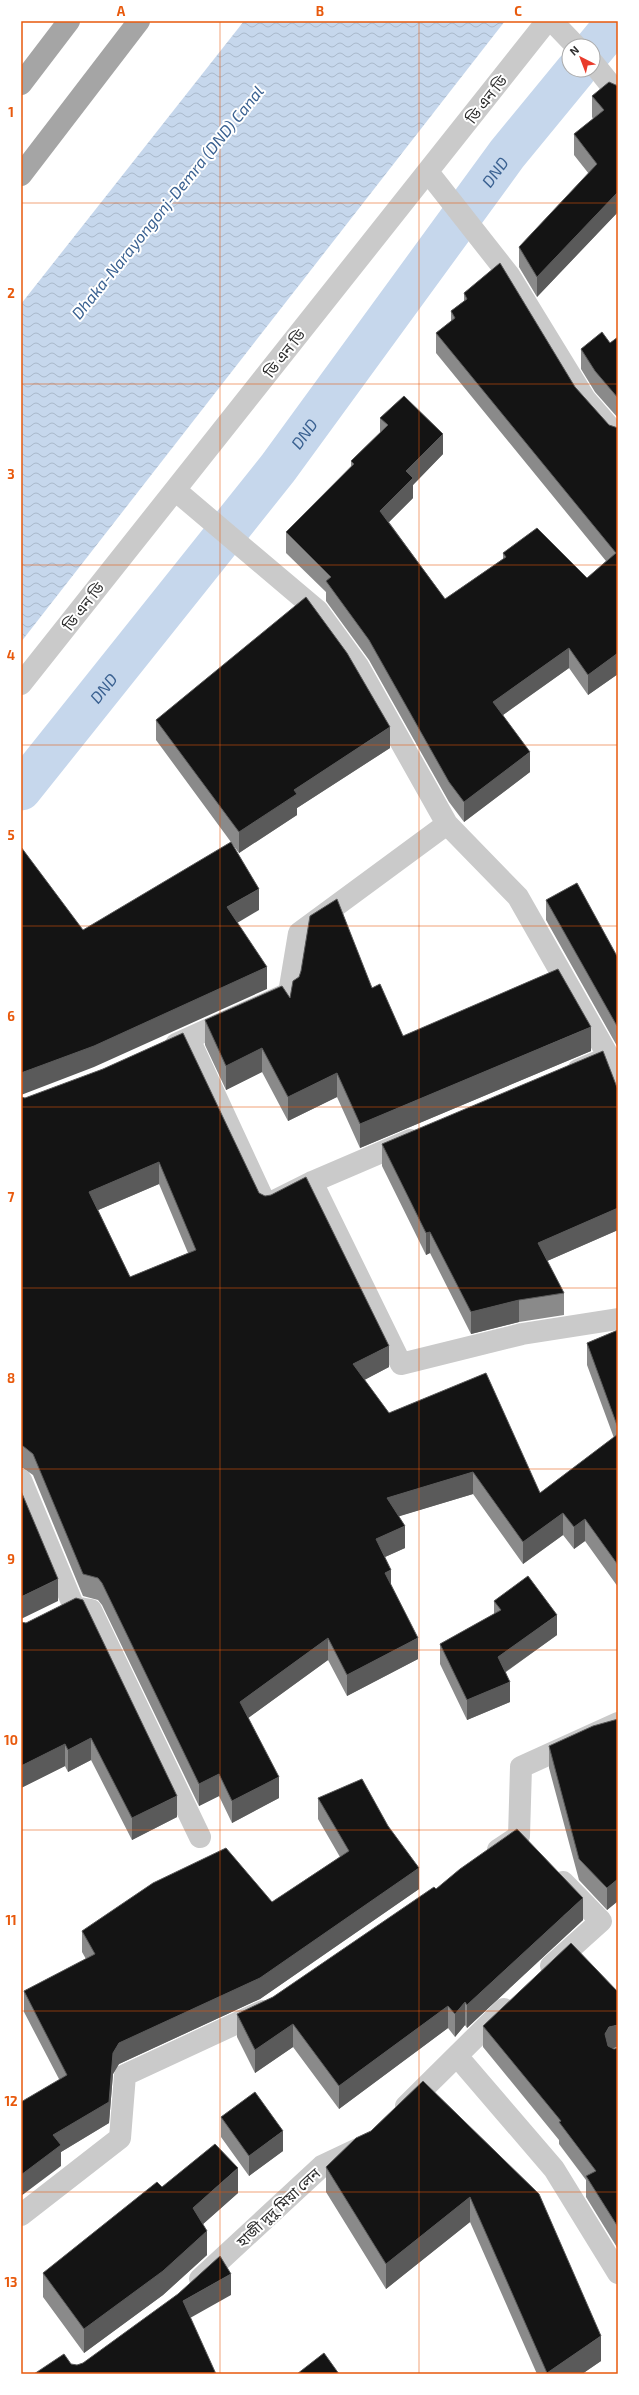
<svg xmlns="http://www.w3.org/2000/svg" width="639" height="2395" viewBox="0 0 639 2395" font-family="'Exo 2','Noto Sans Bengali',sans-serif">
	<style>
		.water { fill: url(#water-waves) }
		.lines { fill: none; stroke-linecap: round; stroke-linejoin: round }
		.canal { stroke: #c6d7ec; stroke-width: 41 }
		.minor { stroke: #cacaca; stroke-width: 22 }
		.primary { stroke: #a5a5a5; stroke-width: 22 }
		.wall { fill: #8a8a8a; fill-rule: evenodd }
		.shaded-wall { fill: #5a5a5a }
		.building { fill: #141414; stroke: #5a5a5a; fill-rule: evenodd }
		.grid { fill: none; stroke: #e8590c; stroke-width: 1; stroke-opacity: 0.55 }
		.labels { text-anchor: middle; dominant-baseline: central; stroke-width: 4; stroke-linejoin: round; paint-order: stroke }
		.street-label { font-size: 15px; fill: #2d2d2d; stroke: #fff }
		.water-label { font-size: 16px; font-style: italic; fill: #3a6191; stroke: #fff }
		.neatline { fill: none; stroke: #e8590c; stroke-width: 1.5 }
		.grid-label { font-size: 13px; text-anchor: middle; font-weight: bold; fill: #e8590c }
	</style>
	<defs>
		<pattern id="water-waves" width="16" height="10" patternUnits="userSpaceOnUse"><rect width="16" height="10" fill="#c6d7ec"/><path d="M0 5q4-4 8 0t8 0" fill="none" stroke="#aab9cb"/></pattern>
	</defs>
	<rect width="100%" height="100%" fill="#fff"/>
	<path class="water" d="M244,21H505L21,642V304Z"/>
	<g class="lines">
		<g class="canal">
			<path d="M593,50L617,21"/>
			<path id="s1" d="M21,790L278,468L507,154L576,70"/>
		</g>
		<path class="minor" d="M552,21L576,46
			M593,63L618,94
			M428,172L509,275L585,399L618,437
			M175,490L318,611L358,666L447,824L518,897L609,1057L578,1070
			M21,684L547,21
			M189,1039L266,1205L312,1182L410,1140
			M176,1044L289,993L299,933L447,824
			M609,1057L618,1076
			M312,1182L401,1364L522,1334L618,1319
			M21,1480L74,1607L91,1610L200,1837
			M498,1850L519,1836L521,1767L618,1723
			M551,1966L601,1921L563,1882
			M457,2056L554,2169L618,2273
			M406,2106L504,2009
			M21,2215L120,2138L125,2075L263,2011
			M200,2279L322,2166L358,2149"/>
		<path class="primary" d="M21,84L69,21
			M21,175L139,21"/>
	</g>
	<path class="wall" d="M618,86V214L617,213L537,297L519,267V247L589,174L574,155V134L593,119L592,117V96Z
		M464,293L575,387L609,425L618,428V674L588,695L569,668L503,715L530,772L464,822L449,802L369,660L326,601V592L286,553V532L351,466V461L380,433V418L443,454L413,485V498L389,522L445,599L503,559V553L587,578L606,561L436,353V333L451,322V311L464,301Z
		M618,337V418L595,392L581,369V349L610,343Z
		M156,720L390,748L297,808V815L239,853L156,740Z
		M546,900L618,958L617,1046L546,920Z
		M372,988L403,1036L591,1051L360,1148L337,1097L288,1121L262,1072L226,1090L205,1045V1020L290,998Z
		M618,1090V1230L547,1261L564,1293V1315L519,1322L471,1334L430,1253L426,1255L382,1166V1144Z
		M21,1097L259,1193L389,1367L364,1380L389,1413L540,1493L614,1438L587,1365V1343L618,1330V1587L585,1541L574,1549L563,1535L523,1564L473,1494L399,1516L405,1548L385,1557L391,1585L418,1659L347,1696L328,1660L248,1718L279,1798L232,1823L219,1796L199,1806L102,1605L98,1600L83,1596L33,1475L23,1468H21ZM159,1184L188,1253L130,1277L98,1210Z
		M494,1601L557,1635L506,1672L510,1702L467,1720L440,1664V1644L494,1614Z
		M21,1622L177,1817L132,1840L91,1760L68,1772L65,1766L21,1788Z
		M618,1719V1901L607,1910L579,1880L549,1768V1746Z
		M318,1798L419,1889L260,1999L119,2064L113,2074L109,2123L61,2152V2166L59,2079L24,2012V1991L86,1959L82,1952V1931L272,1902L340,1857L318,1819Z
		M436,1889L583,1920L467,2028L465,2025L455,2037L448,2028L339,2109L293,2047L255,2073L237,2037V2014L273,1997Z
		M483,2026L618,2047L612,2048L614,2049L618,2048V2249L586,2197V2180L559,2144V2140L483,2047Z
		M423,2081L601,2361L582,2374H537L470,2222L386,2289L326,2192V2167L371,2131Z
		M221,2117L283,2151L249,2176L221,2137Z
		M162,2187L238,2193L203,2224L207,2255L163,2295L84,2353L43,2297V2273Z"/>
	<path class="shaded-wall" d="M617,193V213L537,297V277Z
		M443,434V454L413,485V498L380,531V511L406,471Z
		M569,648V668L493,722V702Z
		M618,653V674L588,695V675Z
		M390,727V748L297,808V815L239,853V832L294,790Z
		M530,752V772L464,822V802Z
		M259,889V910L227,929V907Z
		M267,967V989L94,1067L21,1095V1073Z
		M617,1026H618V1046H617Z
		M591,1027V1051L360,1148V1124Z
		M262,1048V1072L226,1090V1066Z
		M337,1073V1097L288,1121V1097Z
		M159,1162V1184L89,1214V1192Z
		M618,1208V1230L538,1265V1243Z
		M430,1232V1253L426,1255V1233Z
		M519,1300V1322L471,1334V1312Z
		M389,1346V1367L353,1386V1364Z
		M23,1446V1468H21V1447Z
		M473,1472V1494L387,1520V1498Z
		M563,1513V1535L523,1564V1542Z
		M585,1519V1541L574,1549V1527Z
		M405,1526V1548L376,1561V1539Z
		M391,1570V1591L385,1573Z
		M58,1579V1601L21,1619V1597Z
		M557,1615V1635L498,1677V1657Z
		M328,1638V1660L240,1724V1702Z
		M418,1638V1659L347,1696V1675Z
		M510,1682V1702L467,1720V1700Z
		M91,1738V1760L68,1772V1750Z
		M65,1744V1766L21,1788V1766Z
		M219,1774V1796L199,1806V1784Z
		M279,1777V1798L232,1823V1801Z
		M177,1796V1817L132,1840V1818Z
		M419,1868V1889L260,1999L119,2064L113,2074L109,2123L61,2152V2166L21,2196V2175L53,2135L119,2043Z
		M618,1879V1901L607,1910V1888Z
		M583,1898V1920L467,2028V2005Z
		M465,2002V2025L455,2037V2014Z
		M448,2006V2028L339,2109V2086Z
		M293,2024V2047L255,2073V2050Z
		M618,2025V2047L609,2049L605,2056V2034L609,2027Z
		M283,2131V2151L249,2176V2156Z
		M238,2168V2193L193,2233V2208Z
		M470,2197V2222L386,2289V2264Z
		M207,2231V2255L163,2295L84,2353V2329Z
		M231,2274V2295L183,2322V2301Z
		M601,2336V2361L582,2374H547V2373Z"/>
	<path class="building" d="M609,82L618,86V194L617,193L537,277L519,247L597,164L574,134L604,110L592,96Z
		M500,263L575,387L609,425L618,428V653L588,675L569,648L493,702L530,752L464,802L449,782L369,640L326,581L331,577L286,532L354,464L351,461L388,425L380,418L404,396L443,434L406,471L413,478L380,511L445,599L506,557L503,553L537,528L587,578L616,553L436,333L455,318L451,311L467,299L464,293Z
		M602,332L610,343L618,337V398L595,371L581,349Z
		M306,597L347,653L390,727L294,790L297,794L239,832L156,720Z
		M231,842L259,889L227,907L267,967L94,1046L21,1073V847L83,930Z
		M577,883L618,958V1026H617L546,900Z
		M337,899L372,988L380,984L403,1036L558,969L591,1027L360,1124L337,1073L288,1097L262,1048L226,1066L205,1020L282,986L290,998L293,981L299,977L301,971L310,916Z
		M183,1033L259,1193L265,1196L271,1195L306,1177L389,1346L353,1364L389,1413L486,1373L540,1493L618,1434V1565L585,1519L574,1527L563,1513L523,1542L473,1472L387,1498L405,1526L376,1539L391,1570L385,1573L418,1638L347,1675L328,1638L240,1702L279,1777L232,1801L219,1774L199,1784L102,1583L98,1578L83,1574L33,1454L23,1446L21,1447V1097L25,1098L103,1069ZM159,1162L196,1250L130,1277L89,1192Z
		M603,1051L618,1090V1208L538,1243L564,1293L519,1300L471,1312L430,1232L426,1233L382,1144Z
		M618,1330V1428L587,1343Z
		M21,1491L58,1579L21,1597Z
		M528,1576L557,1615L498,1657L510,1682L467,1700L440,1644L501,1610L494,1601Z
		M76,1598L83,1600L177,1796L132,1818L91,1738L68,1750L65,1744L21,1766V1622L26,1623Z
		M618,1719V1879L607,1888L579,1859L549,1746L593,1726Z
		M362,1779L388,1826L419,1868L260,1978L119,2043L113,2053L109,2102L53,2135L61,2145L21,2175V2102L67,2075L24,1991L95,1954L82,1931L153,1883L226,1848L272,1902L349,1851L318,1798Z
		M517,1829L583,1898L467,2005L465,2002L455,2014L448,2006L339,2086L293,2024L255,2050L237,2014L273,1997L434,1887L436,1889L460,1869Z
		M571,1943L618,1992V2025L609,2027L605,2034L608,2046L614,2049L618,2048V2227L586,2176L596,2171L559,2122L561,2121L483,2026Z
		M423,2081L539,2194L601,2336L547,2373L470,2197L386,2264L326,2167L356,2138L371,2131Z
		M255,2092L283,2131L249,2156L221,2117Z
		M215,2144L238,2168L193,2208L207,2231L163,2271L84,2329L43,2273L157,2182L162,2187Z
		M220,2256L231,2274L183,2301L216,2374H34L64,2354L71,2364L77,2365L83,2363L178,2294Z
		M324,2353L339,2374H297Z"/>
	<path class="grid" d="M220,21V2374M419,21V2374M21,203H618M21,384H618M21,565H618M21,745H618M21,926H618M21,1107H618M21,1288H618M21,1469H618M21,1650H618M21,1830H618M21,2011H618M21,2192H618"/>
	<g class="labels">
		<g class="street-label">
			<text transform="translate(486 99) rotate(-52)">ডি এন ডি</text>
			<text transform="translate(284 353) rotate(-52)">ডি এন ডি</text>
			<text transform="translate(83 606) rotate(-52)">ডি এন ডি</text>
			<text transform="translate(278 2207) rotate(-43)">হাজী দুদু মিয়া লেন</text>
		</g>
		<g class="water-label">
			<text stroke="none"><textPath href="#s1" startOffset="779">DND</textPath></text>
			<text transform="translate(167 202) rotate(-51)">Dhaka-Narayongonj-Demra (DND) Canal</text>
			<text stroke="none"><textPath href="#s1" startOffset="455">DND</textPath></text>
			<text stroke="none"><textPath href="#s1" startOffset="131">DND</textPath></text>
		</g>
	</g>
	<rect width="639" height="2395" fill="none" stroke="#ffffff" stroke-width="44"/>
	<g transform="translate(581 58) rotate(318)"><circle r="19" fill="#ffffff" stroke="#ababab"/>
	<path d="M0-3L7 15L0 10L-7 15Z" fill="#e93b2b"/>
	<text y="-6" font-size="11" font-weight="bold" text-anchor="middle" fill="#2d2d2d">N</text>
	</g>
	<rect x="22" y="22" width="595" height="2351" class="neatline"/>
	<g class="grid-label">
		<text x="121" y="16">A</text>
		<text x="320" y="16">B</text>
		<text x="518" y="16">C</text>
		<text x="11" y="117">1</text>
		<text x="11" y="298">2</text>
		<text x="11" y="479">3</text>
		<text x="11" y="660">4</text>
		<text x="11" y="840">5</text>
		<text x="11" y="1021">6</text>
		<text x="11" y="1202">7</text>
		<text x="11" y="1383">8</text>
		<text x="11" y="1564">9</text>
		<text x="11" y="1745">10</text>
		<text x="11" y="1925">11</text>
		<text x="11" y="2106">12</text>
		<text x="11" y="2287">13</text>
	</g>
</svg>
